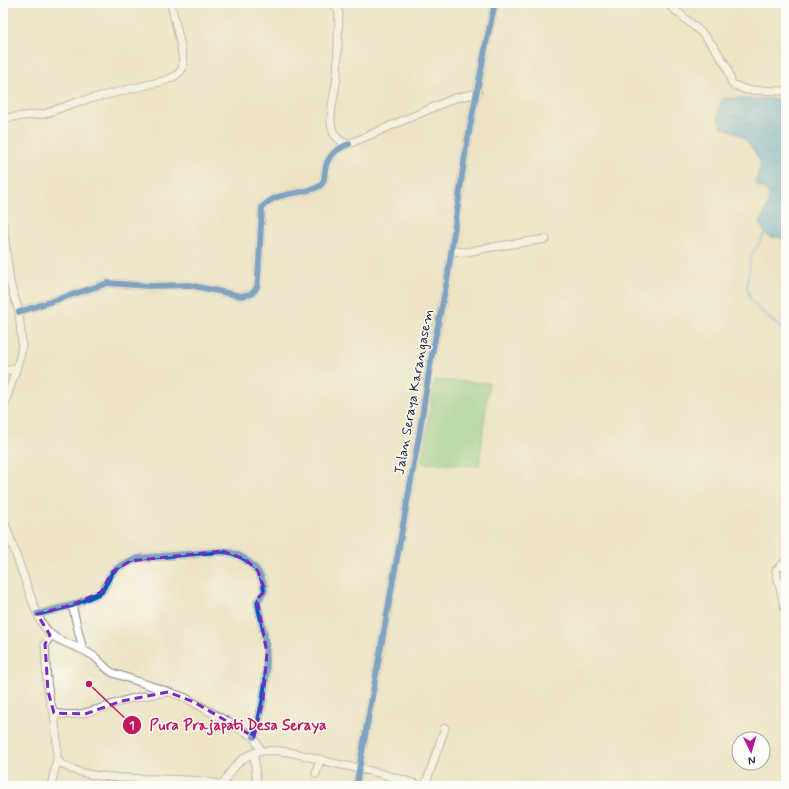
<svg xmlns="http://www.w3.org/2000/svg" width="789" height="789" viewBox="0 0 789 789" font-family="Mynerve,sans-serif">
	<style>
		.park { fill: #80cc89; stroke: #517762 }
		.water { fill: url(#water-ripples); stroke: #42698c }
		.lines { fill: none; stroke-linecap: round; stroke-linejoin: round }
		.stream { stroke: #62b0dc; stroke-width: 2 }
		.minor-casing { stroke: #888280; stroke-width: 9 }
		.minor { stroke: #fff; stroke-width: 7 }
		.cycleway-casing { stroke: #fdfcf7; stroke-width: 8 }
		.cycleway { stroke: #0057b8; stroke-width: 6 }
		.marked { fill: none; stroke: #7b2cbf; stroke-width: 3; stroke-dasharray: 8 5; stroke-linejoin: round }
		.labels { text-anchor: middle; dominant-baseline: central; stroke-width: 3; stroke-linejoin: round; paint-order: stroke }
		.street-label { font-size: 14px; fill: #22223b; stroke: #fdfcf7 }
		.leader { fill: none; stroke: #c2185b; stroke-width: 1.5 }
		.callout-dot { fill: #c2185b; stroke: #fdfcf7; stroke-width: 1.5 }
		.mark-label { font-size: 12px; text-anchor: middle; font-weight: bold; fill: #fff }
		.callout-label { font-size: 15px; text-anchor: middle; font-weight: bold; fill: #c2185b; stroke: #fdfcf7; stroke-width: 3; stroke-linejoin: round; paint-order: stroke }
	</style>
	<defs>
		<pattern id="water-ripples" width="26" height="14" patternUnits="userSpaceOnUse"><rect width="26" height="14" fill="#62b0dc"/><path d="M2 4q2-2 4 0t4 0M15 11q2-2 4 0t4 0" fill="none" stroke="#508fb4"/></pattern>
	</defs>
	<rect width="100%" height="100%" fill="#fdfcf7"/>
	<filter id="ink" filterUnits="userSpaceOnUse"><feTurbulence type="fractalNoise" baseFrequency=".025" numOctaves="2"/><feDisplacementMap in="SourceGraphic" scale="8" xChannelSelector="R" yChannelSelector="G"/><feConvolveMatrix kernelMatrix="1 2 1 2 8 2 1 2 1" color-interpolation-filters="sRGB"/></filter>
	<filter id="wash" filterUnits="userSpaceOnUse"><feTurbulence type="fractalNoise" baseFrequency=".012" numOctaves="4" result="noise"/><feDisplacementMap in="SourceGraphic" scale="16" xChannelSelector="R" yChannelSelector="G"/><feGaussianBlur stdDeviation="0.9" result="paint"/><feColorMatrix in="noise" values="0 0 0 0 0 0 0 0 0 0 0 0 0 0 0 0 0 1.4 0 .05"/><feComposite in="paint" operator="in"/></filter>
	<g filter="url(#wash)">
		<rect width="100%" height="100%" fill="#ede3c4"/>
		<path class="park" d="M435,380L489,383L479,466L422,463Z"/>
		<path class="water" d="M723,98L786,99V240L776,237L770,238L759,224C765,213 770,204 768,192L755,184L761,164C750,142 744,135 721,127C716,116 718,108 723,98Z"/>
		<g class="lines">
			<path class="stream" d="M766,232L751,256L747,286L750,298L758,308L786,333"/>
		</g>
	</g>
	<g filter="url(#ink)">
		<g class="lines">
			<defs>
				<path id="minor" d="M331,3L337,8L339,13C338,34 338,55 337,75C336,96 318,137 349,144L455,98L478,93
					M667,3L702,33L715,48L727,67L732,84L746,90L786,91
					M3,118L44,114L77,102L167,80C173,77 179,75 182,69C186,58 173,16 171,3
					M3,224L10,283L19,312L22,345L20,357L3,409
					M451,251L467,252L486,248L546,239
					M19,312L108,283L149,286L189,285L241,296L252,294L257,287L258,279L262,208C275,190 303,196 320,186C325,181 324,178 325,171C326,157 336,149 349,144
					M3,371L15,369
					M3,518L37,614C52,646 66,639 92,655C100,660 104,668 113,673L184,697L251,735L254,737L261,751
					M785,562L776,570L786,615
					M72,605L83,650
					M37,614L72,605L101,592L112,572L121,565L138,558L222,551C243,552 264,570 265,591L258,602C260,616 265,630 266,645C269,675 263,709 254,737
					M51,636L45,644L47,682L50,702L54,713L57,743V760L51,786
					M54,713C79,719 100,708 123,701C137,697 153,694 168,692
					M254,754L257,786
					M57,760C88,789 177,772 223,785
					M316,774L320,759
					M223,786C229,770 244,753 262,751C290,748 319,761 347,766C372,771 397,777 421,786
					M356,786L419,436L431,359L447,281L466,148L487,39L495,3
					M425,786L445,728"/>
			</defs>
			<use href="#minor" class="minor-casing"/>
			<use href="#minor" class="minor"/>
			<defs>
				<path id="cycleway" d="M19,312L108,283L149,286L189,285L241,296L252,294L257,287L258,279L262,208C275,190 303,196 320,186C325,181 324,178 325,171C326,157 336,149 349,144
					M37,614L72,605L101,592L112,572L121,565L138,558L222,551C243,552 264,570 265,591L258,602C260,616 265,630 266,645C269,675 263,709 254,737
					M356,786L419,436L431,359L447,281L466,148L487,39L495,3"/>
			</defs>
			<use href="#cycleway" class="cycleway-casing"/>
			<use href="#cycleway" class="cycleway"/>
		</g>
	</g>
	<path d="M0 0H789V789H0ZM222,551L245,559L258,571L265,591L257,599L267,653L263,699L254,737L194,702L168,692L122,701L85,714L54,713L48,691L45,644L50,635L37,614L72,605L101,592L112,572L130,561Z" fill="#ede3c4" fill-opacity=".55" fill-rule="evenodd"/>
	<path class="marked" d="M222,551L245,559L258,571L265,591L257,599L267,653L263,699L254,737L194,702L168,692L122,701L85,714L54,713L48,691L45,644L50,635L37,614L72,605L101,592L112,572L130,561Z"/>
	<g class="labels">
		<g class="street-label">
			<text transform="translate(414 392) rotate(-80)">Jalan Seraya Karangasem</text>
		</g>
	</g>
	<path class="leader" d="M89 684L132 725"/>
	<g class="callout-dot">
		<circle cx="89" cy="684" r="4"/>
		<circle cx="132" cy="725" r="10"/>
	</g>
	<g class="mark-label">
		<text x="132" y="729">1</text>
	</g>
	<g class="callout-label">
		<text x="238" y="730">Pura Prajapati Desa Seraya</text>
	</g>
	<rect width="789" height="789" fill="none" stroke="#fdfcf7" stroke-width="16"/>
	<g transform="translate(751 751) rotate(175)"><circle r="19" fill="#fdfcf7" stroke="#a5a5ac"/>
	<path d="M0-3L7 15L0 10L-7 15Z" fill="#b5179e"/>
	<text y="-6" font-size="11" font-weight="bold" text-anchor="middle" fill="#22223b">N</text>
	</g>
</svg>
